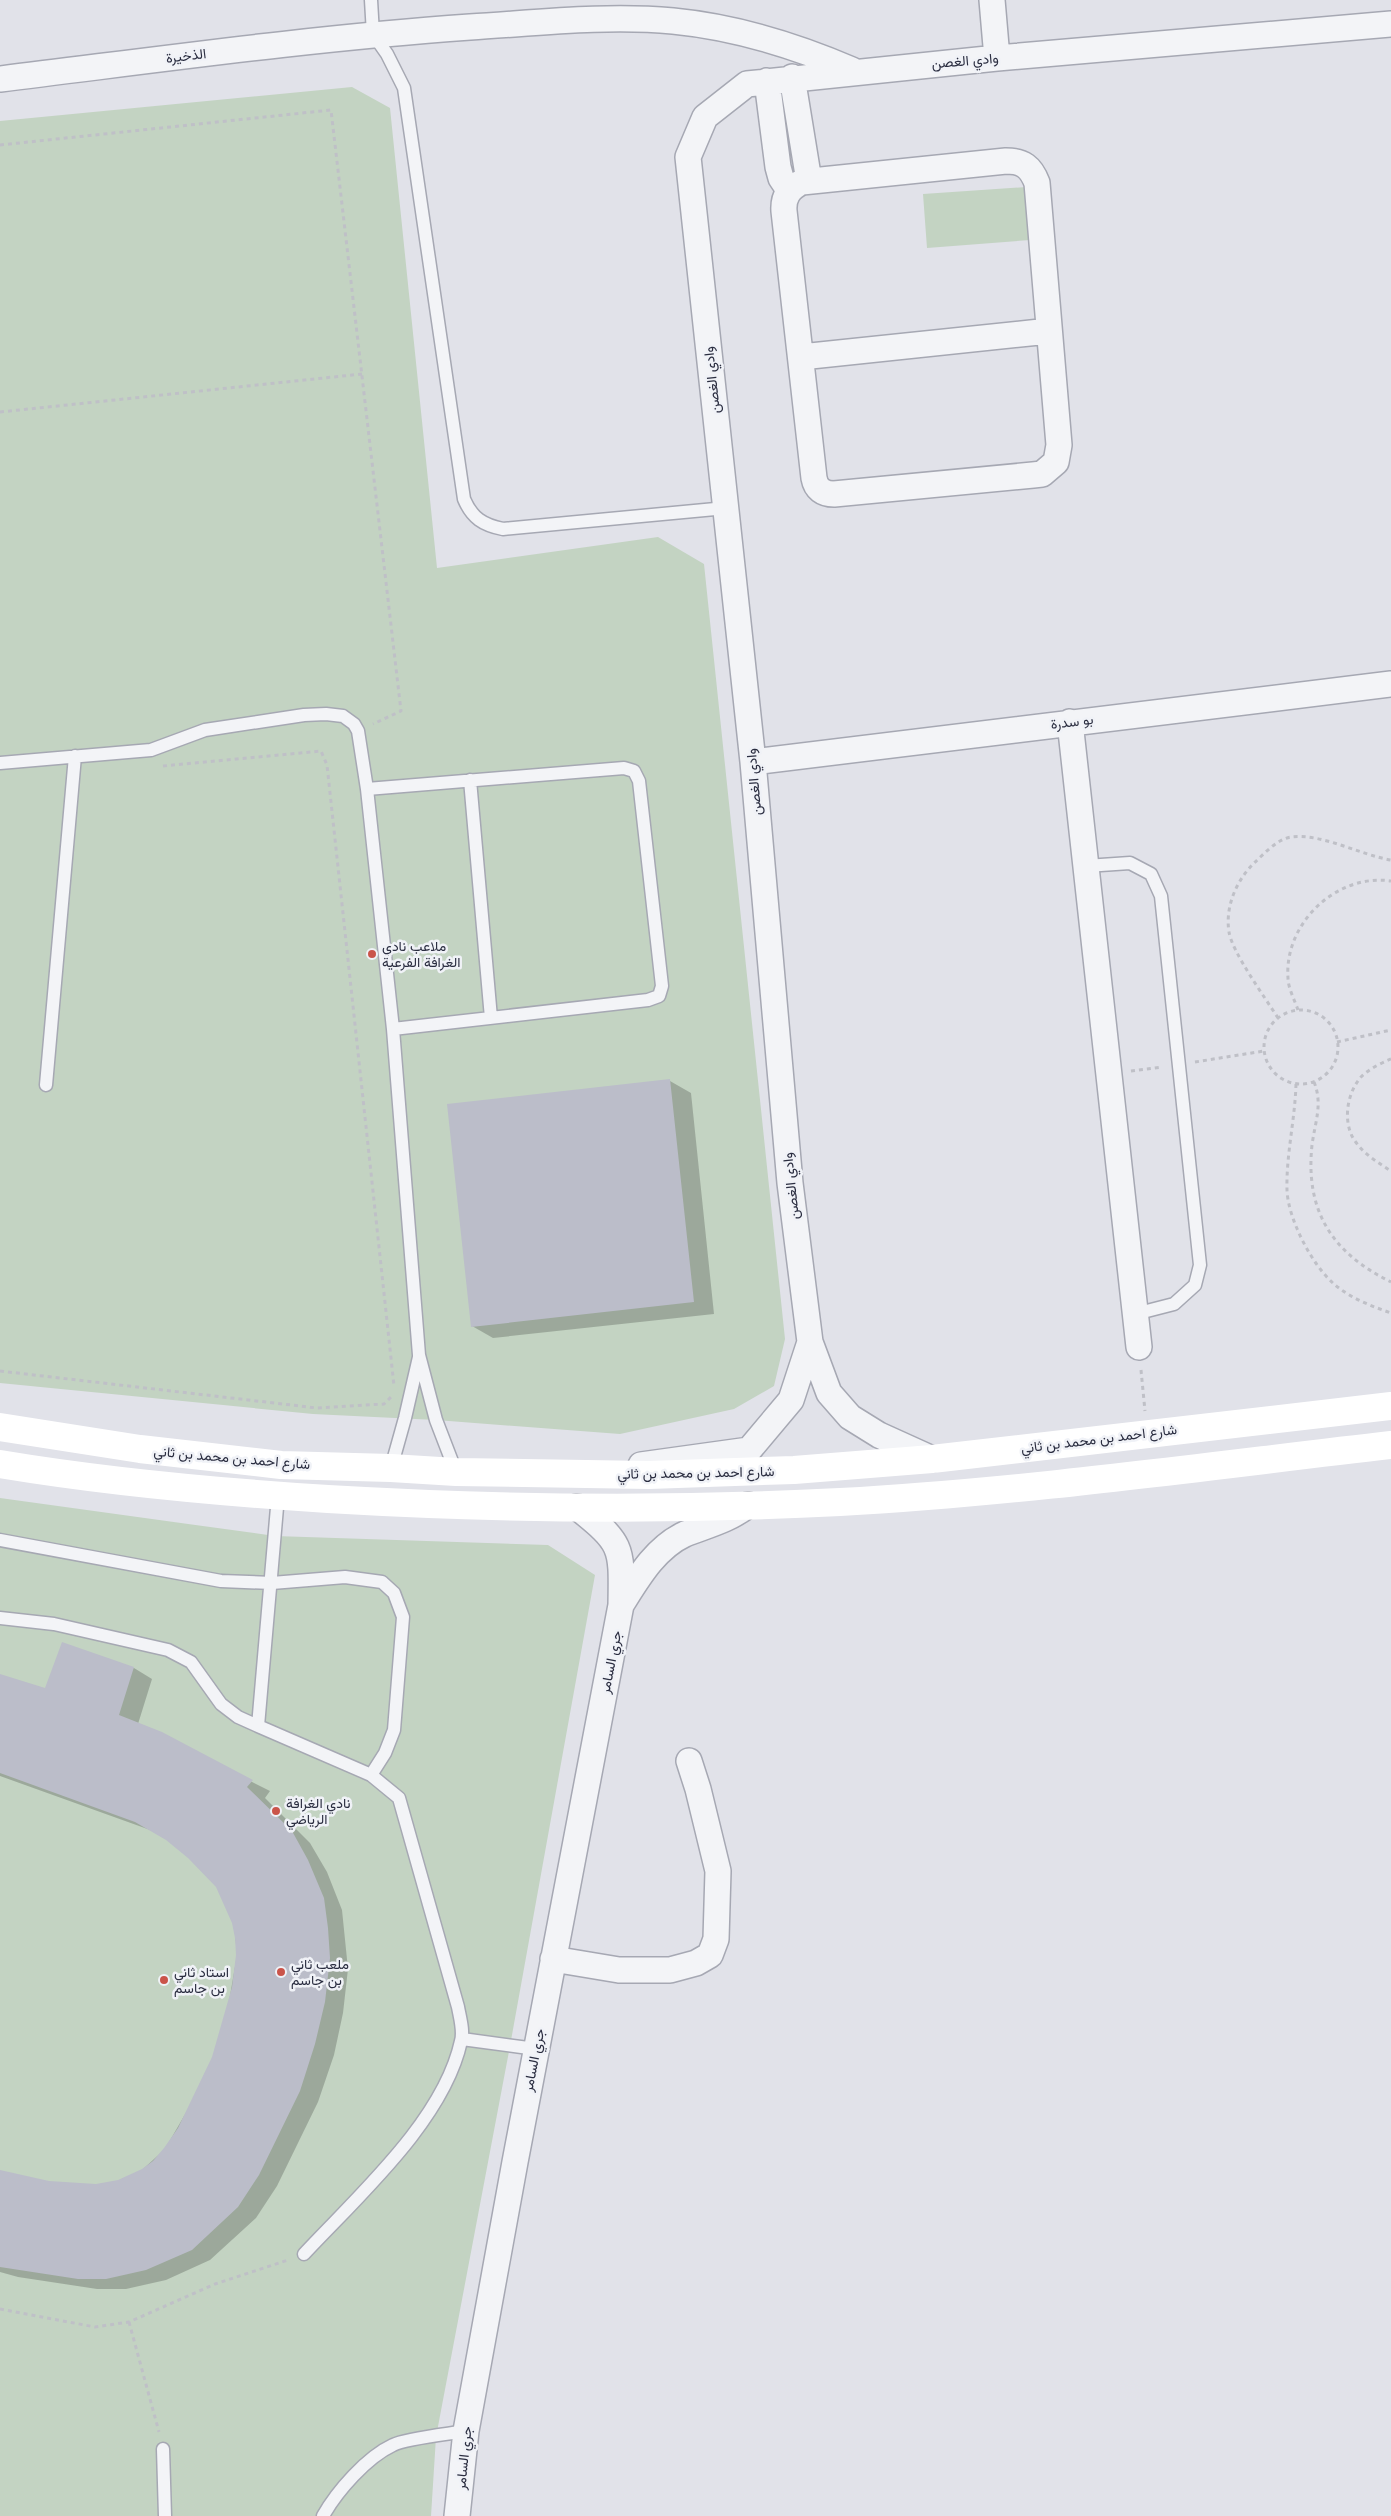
<svg xmlns="http://www.w3.org/2000/svg" width="1391" height="2516" viewBox="0 0 1391 2516" font-family="'Fira Sans',Vazirmatn,sans-serif">
	<style>
		.garden { fill: #c3d3c2 }
		.shadow { fill: #0003 }
		.building { fill: #bbbdc9 }
		.lines { fill: none; stroke-linecap: round; stroke-linejoin: round }
		.lane-casing { stroke: #a6a8b3; stroke-width: 15 }
		.street-casing { stroke: #a6a8b3; stroke-width: 28 }
		.path { stroke: #bfc0c7; stroke-width: 3; stroke-dasharray: 4 4; stroke-linecap: butt }
		.lane { stroke: #f3f4f7; stroke-width: 12 }
		.street { stroke: #f3f4f7; stroke-width: 25 }
		.secondary { stroke: #fff; stroke-width: 28 }
		.poi-dot { fill: #ca544a; stroke: #f0f2f7; stroke-width: 2 }
		.labels { text-anchor: middle; dominant-baseline: central; stroke-width: 5; stroke-linejoin: round; paint-order: stroke }
		.street-label { font-size: 14px; fill: #2a2d40; stroke: #f0f2f7 }
		.poi-label { font-size: 14px; fill: #2a2d40; stroke: #f0f2f7; text-anchor: start }
	</style>
	<rect width="100%" height="100%" fill="#e1e2e9"/>
	<path class="garden" d="M352,87L390,108L437,568L658,537L704,564L785,1339L774,1386L734,1409L620,1434L436,1420L313,1414L0,1383V121Z
		M1027,187L1030,240L927,248L923,194Z
		M0,1498L275,1536L548,1545L595,1575L510,2046L436,2437L431,2516H0Z"/>
	<path class="shadow" d="M670,1081L691,1093L714,1314L493,1338L472,1326Z
		M134,1668L152,1679L138,1724L270,1791L265,1798L310,1843L327,1872L342,1910L348,1969L343,2013L334,2055L318,2102L277,2186L256,2218L210,2260L166,2280L126,2289H97L18,2277L0,2272V2171L49,2182L96,2186L118,2181L142,2170L165,2149L195,2097L214,2057L226,2019L237,1955L234,1923L217,1887L189,1857L167,1839L153,1831L0,1776V1676L46,1689Z"/>
	<path class="building" d="M670,1079L694,1302L471,1327L447,1104Z
		M62,1642L134,1667L119,1715L162,1732L253,1780L247,1787L292,1831L308,1860L324,1898L328,1928L330,1958L325,2002L315,2044L300,2091L259,2175L238,2207L192,2250L146,2270L106,2279H78L0,2267V2170L49,2181L96,2184L118,2180L142,2169L153,2161L164,2148L178,2128L212,2057L232,1987L236,1955L235,1938L232,1923L216,1887L188,1858L166,1840L135,1822L0,1773V1674L45,1688Z"/>
	<g class="lines">
		<defs>
			<path id="lane" d="M371,0L373,34L387,54L404,88L464,499C472,518 483,525 503,529L726,508
				M0,763L151,750L205,730L304,715L326,714L343,716L354,724L358,731L367,789L393,1029L419,1355L436,1420L456,1472
				M470,780L491,1018
				M367,789L624,768L634,771L639,781L662,986L659,996L648,1000L393,1029
				M1086,866L1130,863L1151,874L1161,896L1200,1265L1195,1285L1174,1304L1135,1314
				M46,1085L75,756
				M391,1468L405,1418L419,1357
				M278,1496L258,1726L371,1775L399,1798L458,2007C460,2018 464,2031 461,2041C444,2120 358,2196 304,2254
				M0,1540L221,1581L272,1583L345,1577L382,1582L394,1593L403,1617L394,1730L385,1753L371,1775
				M0,1618L54,1624L168,1650L191,1662L221,1704L238,1717L258,1726
				M462,2039L536,2049
				M163,2449L165,2516
				M323,2516C337,2491 367,2457 393,2445C407,2438 449,2434 466,2431"/>
			<path id="street" d="M992,0L997,58
				M792,77L809,181
				M0,79C156,60 312,38 470,27C537,23 605,15 673,21C735,27 794,45 852,70
				M767,81L778,167L781,178L789,190
				M1006,161C1023,161 1031,167 1037,183L1059,445L1056,462L1042,474L1033,475L834,494C823,494 816,489 814,478L784,211C783,197 789,188 802,182Z
				M801,357L1049,331
				M1070,722L1139,1347
				M753,762L1391,684
				M932,1459L879,1435L850,1417L829,1393L810,1342L790,1183L753,762L688,157L705,117L747,84L997,58L1391,24
				M641,1465L749,1450L791,1400L810,1342
				M621,1605C638,1578 655,1548 685,1534C708,1525 729,1520 748,1505
				M553,1959L619,1970H670L696,1963L710,1955L716,1939L718,1871L698,1789L689,1761
				M457,2516L466,2431L515,2162L621,1605C622,1546 623,1544 577,1507"/>
		</defs>
		<use href="#lane" class="lane-casing"/>
		<use href="#street" class="street-casing"/>
		<path class="path" d="M0,145L331,110L401,711L373,724
			M0,412L362,374
			M163,766L321,751L327,765L394,1386
			M1298,1010C1295,1001 1288,988 1288,978C1284,923 1337,873 1391,881
			M1264 1047a37 37 0 1 1 74 0a37 37 0 1 1-74 0Z
			M1278,1018C1266,999 1232,952 1229,932C1225,907 1236,881 1254,863C1264,854 1277,839 1291,837C1322,833 1360,855 1391,860
			M1337,1042L1391,1030
			M1391,1059C1381,1063 1369,1069 1361,1077C1347,1093 1343,1120 1353,1138C1362,1153 1377,1162 1391,1171
			M1195,1062L1264,1051
			M1131,1071L1162,1067
			M1314,1082C1323,1104 1315,1122 1312,1145C1305,1211 1332,1253 1391,1282
			M1296,1084C1295,1120 1286,1155 1287,1190C1288,1219 1312,1265 1334,1284C1350,1298 1371,1306 1391,1313
			M1141,1370L1145,1411
			M0,1371L317,1408L384,1404L392,1396
			M0,2309L95,2327L129,2322L215,2284L288,2260
			M129,2322L159,2432"/>
		<use href="#lane" class="lane"/>
		<use href="#street" class="street"/>
		<path class="secondary" d="M0,1427L140,1449L281,1465L391,1468L456,1472L649,1475L794,1470L932,1459L1391,1406
			M0,1464C108,1482 218,1492 328,1499C498,1509 669,1511 840,1502C1024,1492 1208,1466 1391,1445"/>
	</g>
	<g class="poi-dot">
		<circle cx="372" cy="954" r="5"/>
		<circle cx="276" cy="1811" r="5"/>
		<circle cx="281" cy="1972" r="5"/>
		<circle cx="164" cy="1980" r="5"/>
	</g>
	<g class="labels">
		<g class="street-label">
			<text transform="translate(186 56) rotate(-7)">الذخيرة</text>
			<text transform="translate(965 61) rotate(-5)">وادي الغصن</text>
			<text transform="translate(712 380) rotate(-96)">وادي الغصن</text>
			<text transform="translate(1072 722) rotate(-7)">بو سدرة</text>
			<text transform="translate(754 782) rotate(-95)">وادي الغصن</text>
			<text transform="translate(791 1186) rotate(-96)">وادي الغصن</text>
			<text transform="translate(1099 1439) rotate(-7)">شارع احمد بن محمد بن ثاني</text>
			<text transform="translate(232 1458) rotate(5)">شارع احمد بن محمد بن ثاني</text>
			<text transform="translate(696 1473) rotate(-1)">شارع احمد بن محمد بن ثاني</text>
			<text transform="translate(611 1662) rotate(-79)">جري السامر</text>
			<text transform="translate(534 2060) rotate(-79)">جري السامر</text>
			<text transform="translate(464 2458) rotate(-84)">جري السامر</text>
		</g>
		<g class="poi-label">
			<text x="382" y="946">ملاعب نادي<tspan x="382" dy="16">الغرافة الفرعية</tspan></text>
			<text x="286" y="1803">نادي الغرافة<tspan x="286" dy="16">الرياضي</tspan></text>
			<text x="291" y="1964">ملعب ثاني<tspan x="291" dy="16">بن جاسم</tspan></text>
			<text x="174" y="1972">استاد ثاني<tspan x="174" dy="16">بن جاسم</tspan></text>
		</g>
	</g>
</svg>
